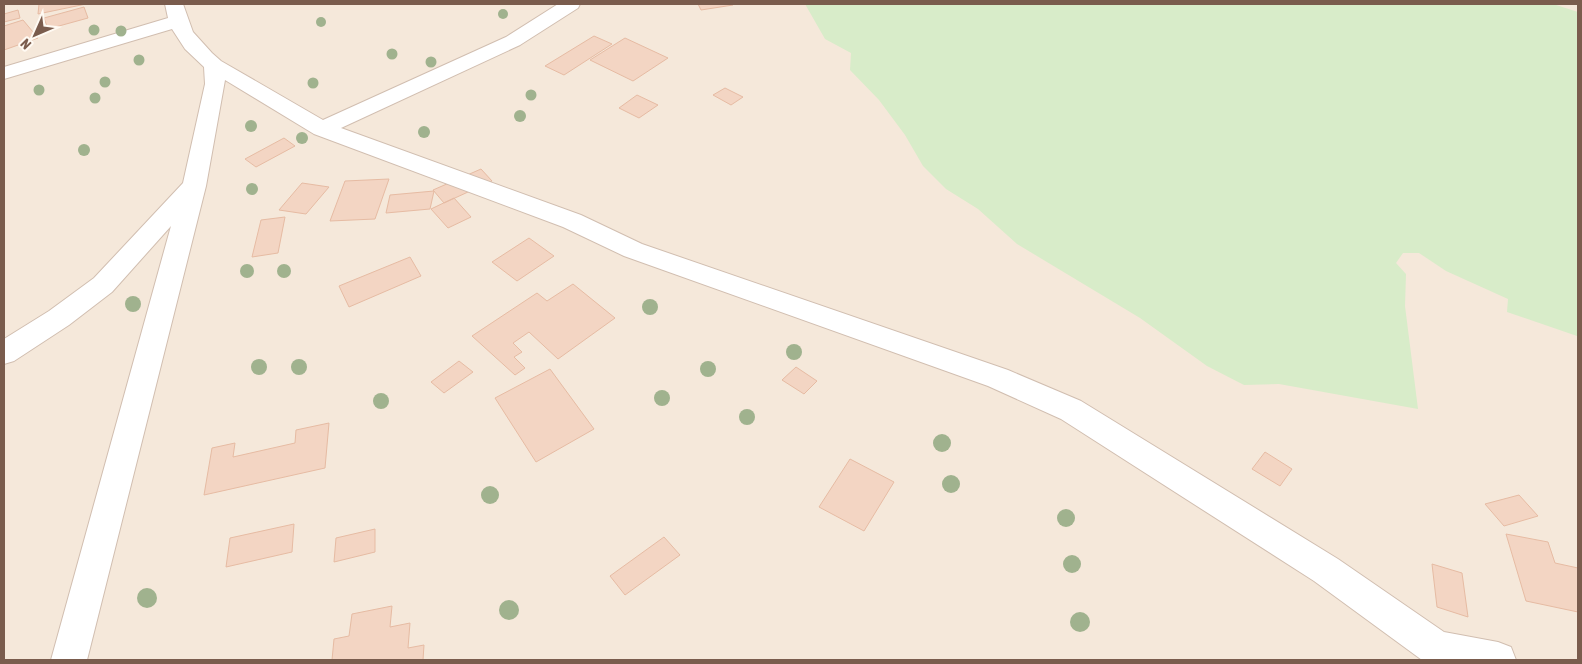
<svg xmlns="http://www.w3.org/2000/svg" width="1582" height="664" viewBox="0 0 1582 664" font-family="'Asap Condensed',sans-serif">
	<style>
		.residential { fill: #f5e8da }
		.green { fill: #d8ecc9 }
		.building { fill: #f3d5c3; stroke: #e6bba3 }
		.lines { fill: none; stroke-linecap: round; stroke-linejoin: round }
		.minor-casing { stroke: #d1beb0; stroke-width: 2 }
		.minor { fill: #fff; fill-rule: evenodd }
		.tree { fill: #a0b28e }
	</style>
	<rect width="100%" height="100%" fill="#fdf6ec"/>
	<path class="residential" d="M4,4H1578V660H4Z"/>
	<path class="green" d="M805,4H1553L1578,12L1577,336L1507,312L1508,299L1446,271L1419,253H1403L1396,263L1406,274L1405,306L1418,409L1279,384L1244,385L1207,366L1140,318L1017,244L978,209L946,189L923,166L905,135L879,100L850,70L851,53L825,39Z"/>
	<path class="building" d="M39,4H86L38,14Z
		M698,4H732L733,5L701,10Z
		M84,7L88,18L48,29L44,18Z
		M18,10L20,18L4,22V14Z
		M23,20L38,38L4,50V26Z
		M594,36L612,44L564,75L545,66Z
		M625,38L668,58L633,81L590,60Z
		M725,88L743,97L731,105L713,95Z
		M637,95L658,105L639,118L619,108Z
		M284,138L295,146L256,167L245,159Z
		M481,169L492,181L444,203L433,190Z
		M389,179L375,219L330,221L345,181Z
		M302,183L329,187L306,214L279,210Z
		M434,191L430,209L386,213L390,195Z
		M454,198L471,217L448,228L431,209Z
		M285,217L278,253L252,257L261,220Z
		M529,238L554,256L517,281L492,262Z
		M410,257L421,276L349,307L339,286Z
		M573,284L615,318L558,359L529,332L513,343L522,352L514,357L525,368L515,375L472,336L537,293L547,301Z
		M459,361L473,372L444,393L431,382Z
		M796,367L817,381L804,394L782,380Z
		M550,369L594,429L536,462L495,398Z
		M329,423L325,468L204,495L212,448L235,443L233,457L295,443L296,430Z
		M1265,452L1292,469L1280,486L1252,469Z
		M850,459L894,482L864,531L819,507Z
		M1519,495L1538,516L1504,526L1485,504Z
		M294,524L292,552L226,567L230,538Z
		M375,529V552L334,562L336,538Z
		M1506,534L1548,542L1555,563L1578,568V612L1526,601Z
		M664,537L680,555L625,595L610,576Z
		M1432,564L1462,573L1468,617L1437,607Z
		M392,606L390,627L410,623L408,648L424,645L423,660H332L334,639L349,636L352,614Z"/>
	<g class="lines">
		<defs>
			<path id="minor" d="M165,4H183L193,32L212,53L221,61L323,120L506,37L558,4H580L578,8L520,45L341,128L581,215L642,244L1008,370L1081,401L1338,559L1444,632L1498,642L1511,647L1516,660H1422L1314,581L1061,419L988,386L624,256L563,227L314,134L225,80L206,186L87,660H51L171,226L112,292L69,325L14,361L4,364V339L49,311L94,278L183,183L205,84L204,67L185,49L172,29L4,79V67L168,18Z"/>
		</defs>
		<use href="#minor" class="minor-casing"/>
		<use href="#minor" class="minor"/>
	</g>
	<g class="tree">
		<circle cx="503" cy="14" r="5"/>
		<circle cx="321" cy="22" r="5"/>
		<circle cx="94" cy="30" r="5.5"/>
		<circle cx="121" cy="31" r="5.5"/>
		<circle cx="392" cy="54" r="5.5"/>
		<circle cx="139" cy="60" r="5.5"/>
		<circle cx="431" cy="62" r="5.5"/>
		<circle cx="105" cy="82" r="5.5"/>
		<circle cx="313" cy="83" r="5.5"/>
		<circle cx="39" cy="90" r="5.5"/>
		<circle cx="531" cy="95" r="5.5"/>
		<circle cx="95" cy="98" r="5.5"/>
		<circle cx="520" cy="116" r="6"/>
		<circle cx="251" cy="126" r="6"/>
		<circle cx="424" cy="132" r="6"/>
		<circle cx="302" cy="138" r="6"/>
		<circle cx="84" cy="150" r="6"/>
		<circle cx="252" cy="189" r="6"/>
		<circle cx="247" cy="271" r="7"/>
		<circle cx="284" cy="271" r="7"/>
		<circle cx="133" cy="304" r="8"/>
		<circle cx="650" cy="307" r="8"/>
		<circle cx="794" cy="352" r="8"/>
		<circle cx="259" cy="367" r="8"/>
		<circle cx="299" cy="367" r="8"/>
		<circle cx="708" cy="369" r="8"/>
		<circle cx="662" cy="398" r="8"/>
		<circle cx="381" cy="401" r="8"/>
		<circle cx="747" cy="417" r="8"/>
		<circle cx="942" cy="443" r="9"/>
		<circle cx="951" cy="484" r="9"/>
		<circle cx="490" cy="495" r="9"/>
		<circle cx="1066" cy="518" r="9"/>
		<circle cx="1072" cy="564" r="9"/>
		<circle cx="147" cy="598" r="10"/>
		<circle cx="509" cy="610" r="10"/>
		<circle cx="1080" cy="622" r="10"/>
	</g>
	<rect width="1582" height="664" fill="none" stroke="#7a5c4d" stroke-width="10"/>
	<g transform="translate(35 35) rotate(225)" stroke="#fffaf3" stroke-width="4" paint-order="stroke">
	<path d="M0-4L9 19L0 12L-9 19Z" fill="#7a5c4d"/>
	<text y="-8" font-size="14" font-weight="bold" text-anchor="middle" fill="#7a5c4d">N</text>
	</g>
</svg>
